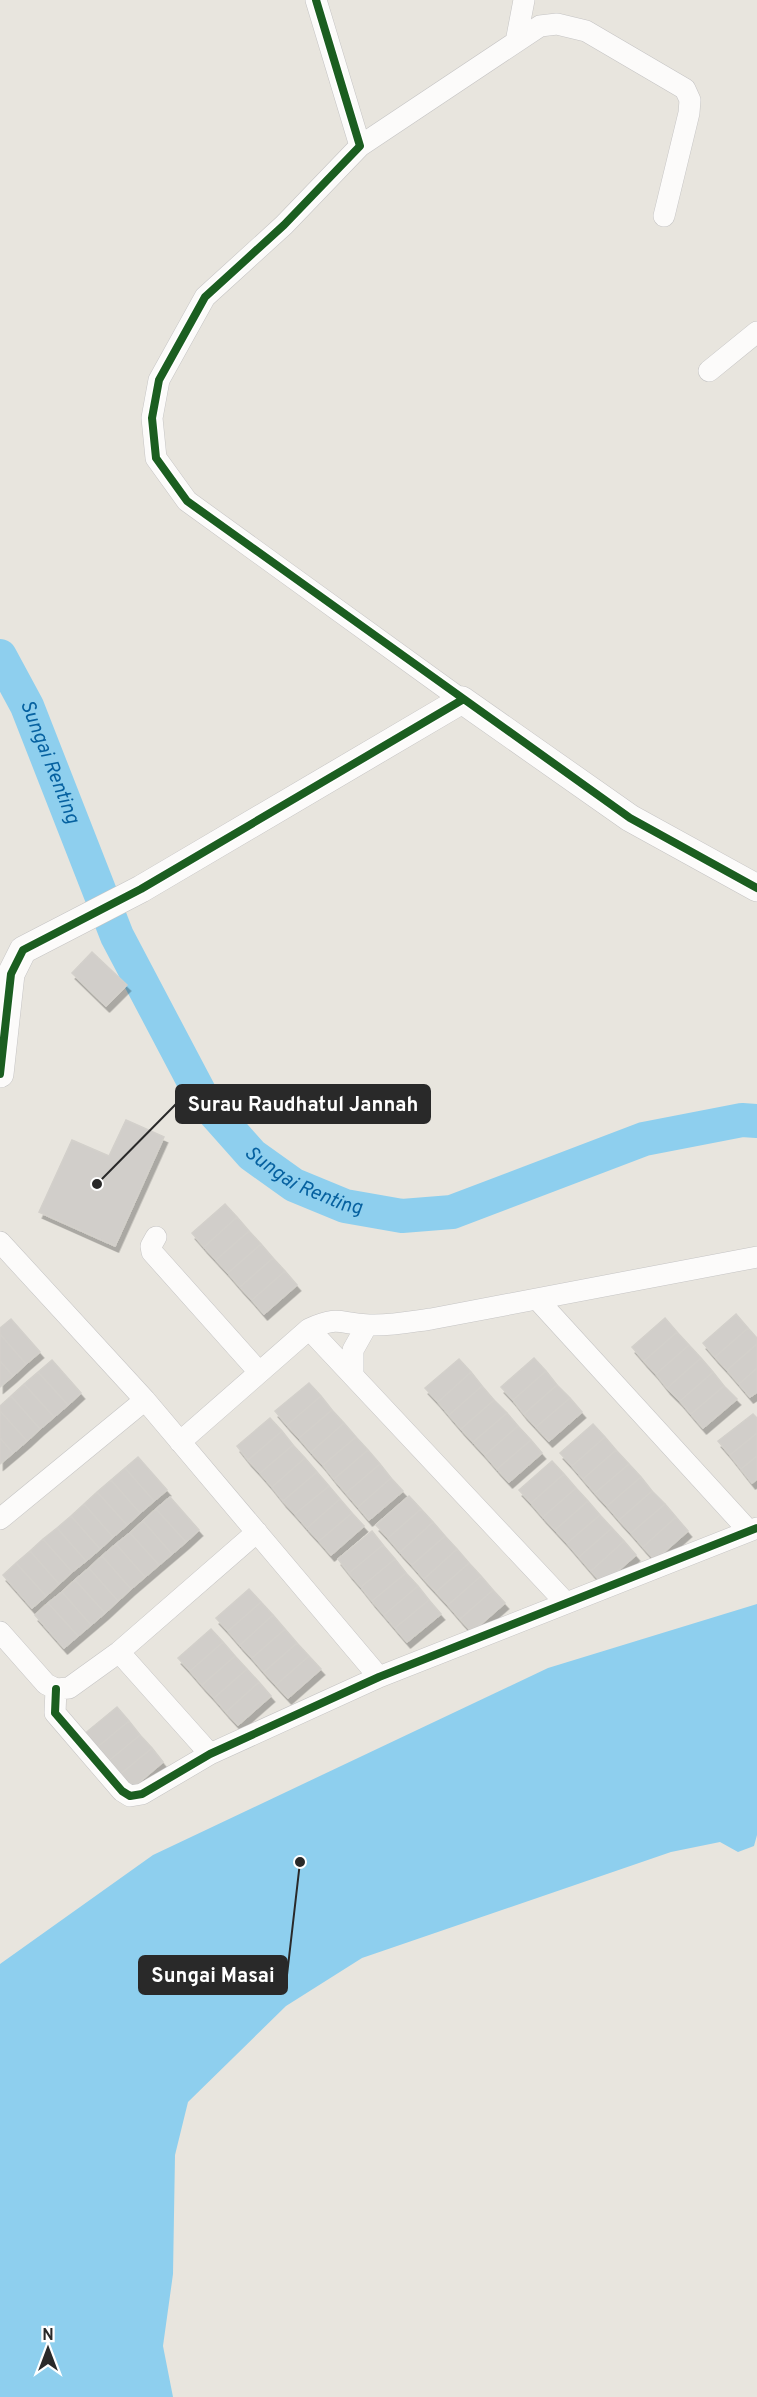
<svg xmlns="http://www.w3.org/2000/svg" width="757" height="2397" viewBox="0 0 757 2397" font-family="Overpass,sans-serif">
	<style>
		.water { fill: #8ecfee }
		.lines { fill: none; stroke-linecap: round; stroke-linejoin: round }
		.river { stroke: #8ecfee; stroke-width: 34 }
		.building { fill: #d1ceca; stroke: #d3d0cb; stroke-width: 1.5; filter: url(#shadow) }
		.minor-casing { stroke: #c5c4c4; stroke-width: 22 }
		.tertiary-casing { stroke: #c5c4c4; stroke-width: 28 }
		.minor { stroke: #fcfbfa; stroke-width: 21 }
		.tertiary { stroke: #fcfbfa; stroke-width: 27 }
		.cycleway-casing { stroke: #fff; stroke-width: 11 }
		.cycleway { stroke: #1b5e20; stroke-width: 8 }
		.labels { text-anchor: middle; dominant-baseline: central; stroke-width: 4.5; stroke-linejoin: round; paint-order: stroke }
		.water-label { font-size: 20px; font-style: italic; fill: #0661a0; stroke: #fff }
		.leader { fill: none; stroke: #292929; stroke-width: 2 }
		.callout-dot { fill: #292929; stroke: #fff; stroke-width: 2 }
		.callout { fill: #292929; stroke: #292929; stroke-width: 2 }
		.callout-label { font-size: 20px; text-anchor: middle; font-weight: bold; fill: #fff }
	</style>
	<defs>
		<filter id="shadow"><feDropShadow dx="3.5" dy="6" stdDeviation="0" flood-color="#0004"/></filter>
	</defs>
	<rect width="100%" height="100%" fill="#e8e5de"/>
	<path class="water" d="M757,1604V1835L754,1846L738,1852L720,1842L671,1852L362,1958L286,2006L188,2102L175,2155L173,2274L163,2346L173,2397H0V1964L153,1855L548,1668Z"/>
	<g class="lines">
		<path class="river" id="s1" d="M0,656L27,706L117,936L204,1101L252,1155L294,1185L345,1206L402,1216L452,1212L644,1139L742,1120L757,1121"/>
	</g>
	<path class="building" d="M92,952L127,985L106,1006L72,973Z
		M126,1120L164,1137L115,1246L39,1212L72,1140L109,1156Z
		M225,1204L237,1217L204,1247L192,1233Z
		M237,1217L249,1231L216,1260L204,1247Z
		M249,1231L261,1244L228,1273L216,1260Z
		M261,1244L273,1258L240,1287L228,1273Z
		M273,1258L285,1271L252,1300L240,1287Z
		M285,1271L297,1285L264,1314L252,1300Z
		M736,1314L748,1328L715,1357L703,1343Z
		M665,1318L677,1332L644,1361L632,1347Z
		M11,1319L40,1352L26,1364L0,1334V1328Z
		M748,1328L757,1338V1344L727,1370L715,1357Z
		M677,1332L689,1345L656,1374L644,1361Z
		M0,1334L26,1364L13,1376L0,1361Z
		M757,1344V1368L739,1384L727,1370Z
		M689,1345L701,1358L667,1388L656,1374Z
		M534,1358L546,1371L513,1400L501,1387Z
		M701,1358L713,1372L680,1401L667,1388Z
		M459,1359L471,1372L438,1402L425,1388Z
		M52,1360L81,1393L68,1405L38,1372Z
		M0,1361L13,1376L0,1387Z
		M757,1368V1392L750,1397L739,1384Z
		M546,1371L557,1385L524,1414L513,1400Z
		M38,1372L68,1405L54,1417L24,1384Z
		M471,1372L482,1386L449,1415L438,1402Z
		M713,1372L724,1386L691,1414L680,1401Z
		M309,1383L321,1396L287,1425L275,1411Z
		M24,1384L54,1417L40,1429L11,1396Z
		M557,1385L570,1398L536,1427L524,1414Z
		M482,1386L494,1400L461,1429L449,1415Z
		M724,1386L737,1399L703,1428L691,1414Z
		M11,1396L40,1429L27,1441L0,1411V1406Z
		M321,1396L332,1410L299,1438L287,1425Z
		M570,1398L582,1412L549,1441L536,1427Z
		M494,1400L507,1413L473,1442L461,1429Z
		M332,1410L344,1423L311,1452L299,1438Z
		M0,1411L27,1441L13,1453L0,1438Z
		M507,1413L518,1426L485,1455L473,1442Z
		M753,1414L757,1418V1433L730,1455L718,1441Z
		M270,1418L282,1431L248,1460L237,1446Z
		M344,1423L356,1437L323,1465L311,1452Z
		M593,1424L605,1437L572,1466L560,1453Z
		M518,1426L531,1440L497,1469L485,1455Z
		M282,1431L293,1445L260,1473L248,1460Z
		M757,1433V1456L741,1469L730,1455Z
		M356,1437L368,1450L334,1479L323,1465Z
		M605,1437L616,1450L583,1479L572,1466Z
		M0,1438L13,1453L0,1464Z
		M531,1440L542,1453L509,1482L497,1469Z
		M293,1445L305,1458L272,1487L260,1473Z
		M368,1450L380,1464L346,1493L334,1479Z
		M616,1450L629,1464L595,1493L583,1479Z
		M757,1456V1479L752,1483L741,1469Z
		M138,1457L167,1490L154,1501L125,1468Z
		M305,1458L317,1472L283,1501L272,1487Z
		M552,1461L564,1474L531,1503L519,1490Z
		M380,1464L391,1478L358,1507L346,1493Z
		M629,1464L641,1477L607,1506L595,1493Z
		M125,1468L154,1501L140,1513L111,1480Z
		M317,1472L329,1486L295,1514L283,1501Z
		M564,1474L576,1488L543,1517L531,1503Z
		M641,1477L652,1491L619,1520L607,1506Z
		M391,1478L403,1491L369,1520L358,1507Z
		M111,1480L140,1513L127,1525L97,1492Z
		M329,1486L340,1499L307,1528L295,1514Z
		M576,1488L588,1501L555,1530L543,1517Z
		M652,1491L665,1504L631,1533L619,1520Z
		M97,1492L127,1525L113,1537L84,1504Z
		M409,1496L421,1509L388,1538L376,1525Z
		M170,1497L199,1530L186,1542L156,1509Z
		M340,1499L352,1513L319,1541L307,1528Z
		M588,1501L600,1515L567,1543L555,1530Z
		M84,1504L113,1537L100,1549L71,1516Z
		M665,1504L676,1517L643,1547L631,1533Z
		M156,1509L186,1542L172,1554L143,1521Z
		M421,1509L433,1522L400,1552L388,1538Z
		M352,1513L364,1526L331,1555L319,1541Z
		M600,1515L612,1528L579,1557L567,1543Z
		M71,1516L100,1549L86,1561L57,1528Z
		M676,1517L688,1531L655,1560L643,1547Z
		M143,1521L172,1554L159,1565L130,1533Z
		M433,1522L445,1536L412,1565L400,1552Z
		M57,1528L86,1561L72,1572L43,1539Z
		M612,1528L624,1541L591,1571L579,1557Z
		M372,1531L383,1545L349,1573L338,1559Z
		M130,1533L159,1565L145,1577L116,1544Z
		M445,1536L457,1549L424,1579L412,1565Z
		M43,1539L72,1572L59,1584L30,1551Z
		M624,1541L636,1555L603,1584L591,1571Z
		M116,1544L145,1577L131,1589L102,1556Z
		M383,1545L395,1559L361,1587L349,1573Z
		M457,1549L469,1563L436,1592L424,1579Z
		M30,1551L59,1584L46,1596L16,1563Z
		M102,1556L131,1589L118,1601L89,1568Z
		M395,1559L406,1573L372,1601L361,1587Z
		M16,1563L46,1596L32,1608L3,1575Z
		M469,1563L481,1576L448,1605L436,1592Z
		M89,1568L118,1601L105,1613L75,1580Z
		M406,1573L418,1586L384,1615L372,1601Z
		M481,1576L493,1590L460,1619L448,1605Z
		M75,1580L105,1613L91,1625L62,1592Z
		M418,1586L429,1600L395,1628L384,1615Z
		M249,1589L261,1602L228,1631L216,1618Z
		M493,1590L505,1603L472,1632L460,1619Z
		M62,1592L91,1625L78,1636L48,1603Z
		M429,1600L441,1614L407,1642L395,1628Z
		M261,1602L273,1615L240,1645L228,1631Z
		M48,1603L78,1636L64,1648L35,1615Z
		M273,1615L285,1629L252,1658L240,1645Z
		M211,1629L223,1642L190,1671L178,1658Z
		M285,1629L297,1643L264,1672L252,1658Z
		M223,1642L235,1656L202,1685L190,1671Z
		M297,1643L309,1656L276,1685L264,1672Z
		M235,1656L247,1669L214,1698L202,1685Z
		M309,1656L321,1669L288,1698L276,1685Z
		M247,1669L259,1682L226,1712L214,1698Z
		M259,1682L271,1696L238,1725L226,1712Z
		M117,1707L129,1721L95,1749L83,1735Z
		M129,1721L140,1735L106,1763L95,1749Z
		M140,1735L152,1748L118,1776L106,1763Z
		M152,1748L163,1762L130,1790L118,1776Z"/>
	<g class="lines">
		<defs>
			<path id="minor" d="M316,0L360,146L284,225L205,297L159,380L152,418L156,458L187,501L462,700
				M516,42L524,0
				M360,146L540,26L557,24L586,31L685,89L690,100L689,113L664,216
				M709,371L757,332
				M156,1237L151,1246L152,1252L259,1372
				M0,1242L145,1400L379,1677
				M537,1299L749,1531
				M309,1329L566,1603
				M353,1375V1350L367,1325
				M180,1442L309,1329C340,1315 339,1324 369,1325C390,1326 410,1322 431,1319L757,1257
				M0,1519L145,1400
				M0,1632L46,1684L56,1689L69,1688L119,1652L257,1532
				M119,1652L210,1754
				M56,1689L55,1713L122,1791L130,1796L142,1794L210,1754L379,1677L757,1528"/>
			<path id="tertiary" d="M0,1074L11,974L23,950L141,889L462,700L630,818L757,888"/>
		</defs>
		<use href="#minor" class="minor-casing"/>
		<use href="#tertiary" class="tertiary-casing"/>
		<use href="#minor" class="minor"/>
		<use href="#tertiary" class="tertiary"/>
		<defs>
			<path id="cycleway" d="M316,0L360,146L284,225L205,297L159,380L152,418L156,458L187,501L630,818L757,888
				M0,1074L11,974L23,950L141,889L462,700
				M56,1689L55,1713L122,1791L130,1796L142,1794L210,1754L379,1677L757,1528"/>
		</defs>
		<use href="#cycleway" class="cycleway-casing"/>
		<use href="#cycleway" class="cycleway"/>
	</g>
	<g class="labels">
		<g class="water-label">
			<text stroke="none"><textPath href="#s1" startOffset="117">Sungai Renting</textPath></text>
			<text stroke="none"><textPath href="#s1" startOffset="621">Sungai Renting</textPath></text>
		</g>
	</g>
	<path class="leader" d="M97 1184L176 1104M300 1862L287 1975"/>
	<g class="callout-dot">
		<circle cx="97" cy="1184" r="6"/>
		<circle cx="300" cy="1862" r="6"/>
	</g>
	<g class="callout">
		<rect x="176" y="1085" width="254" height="38" rx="6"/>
		<rect x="139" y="1956" width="148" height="38" rx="6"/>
	</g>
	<g class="callout-label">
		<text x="303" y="1111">Surau Raudhatul Jannah</text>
		<text x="213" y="1982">Sungai Masai</text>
	</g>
	<g transform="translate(48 2349)" stroke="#ffffff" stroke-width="4.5" paint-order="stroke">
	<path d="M0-4.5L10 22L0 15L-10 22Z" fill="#292929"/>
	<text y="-9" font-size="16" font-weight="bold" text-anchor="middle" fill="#292929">N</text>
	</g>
</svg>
